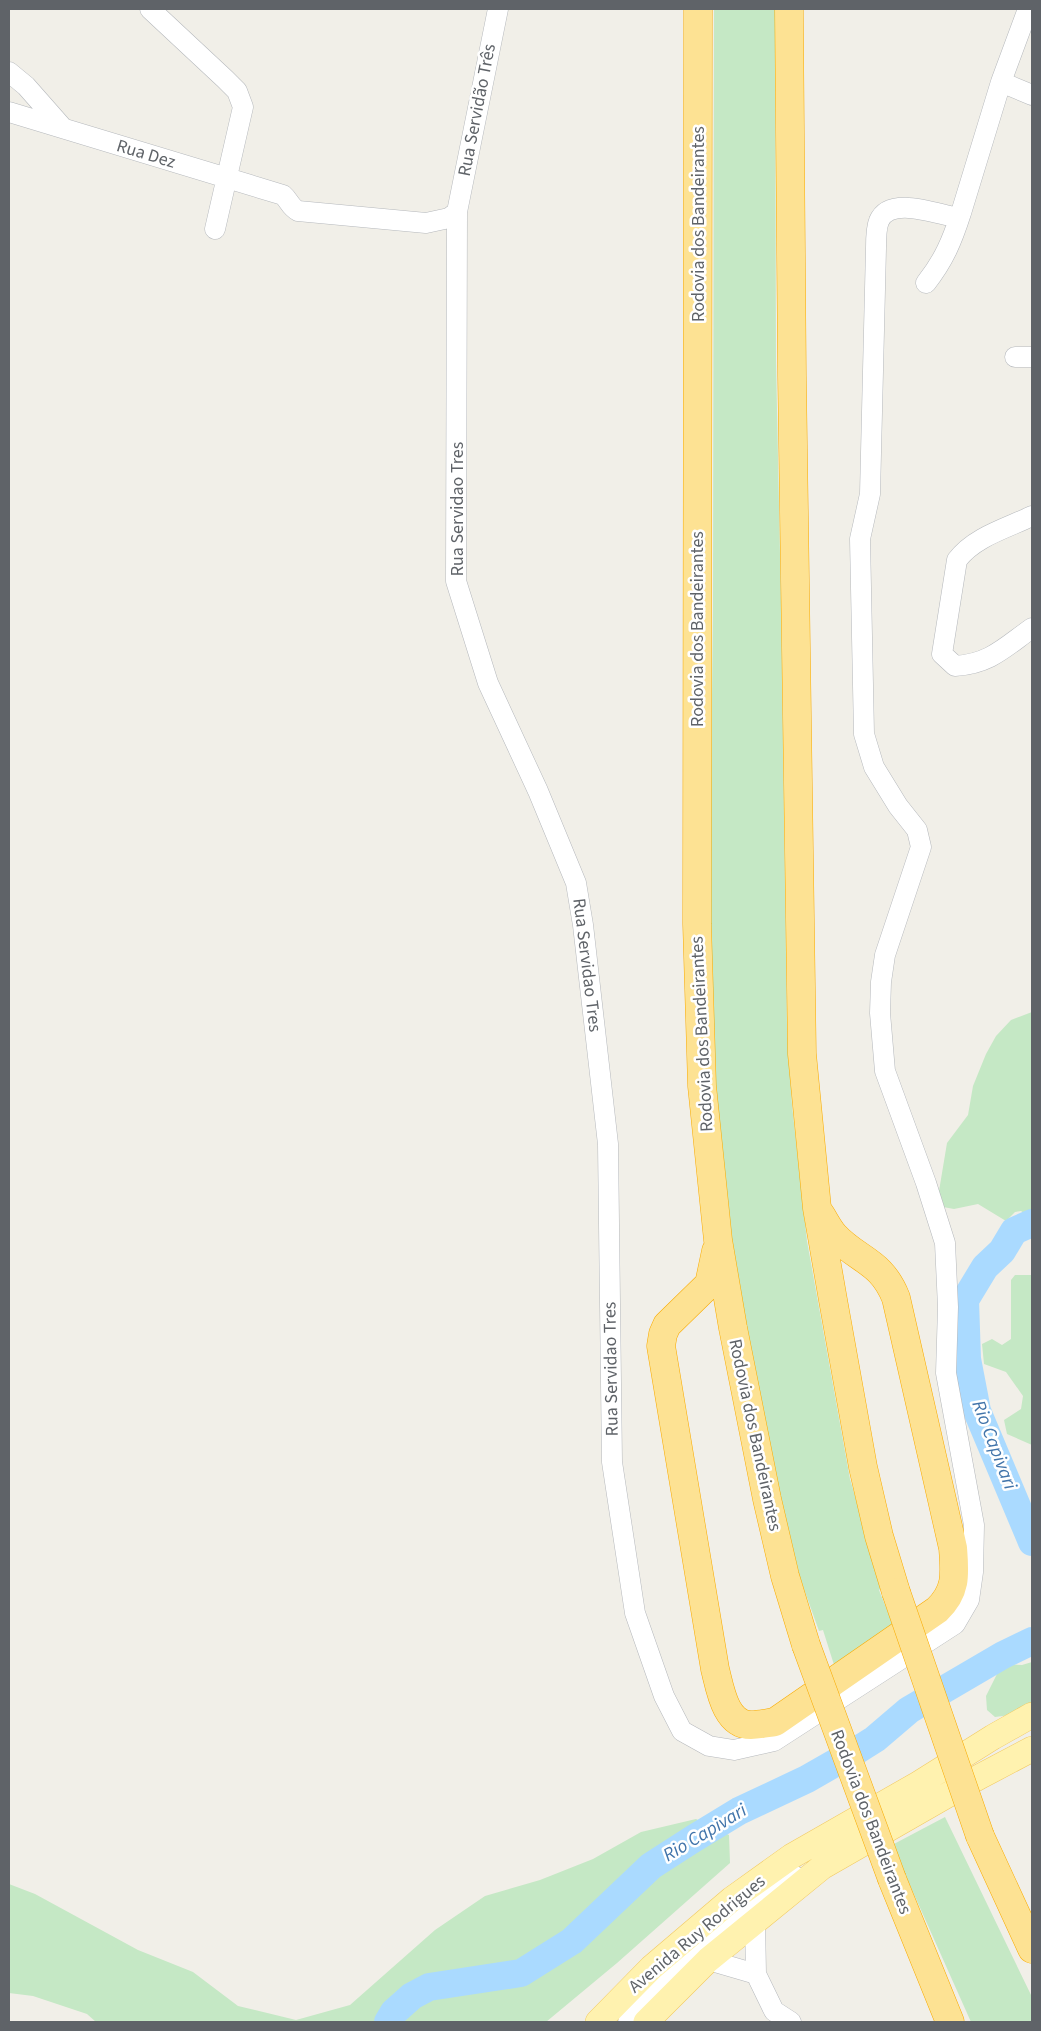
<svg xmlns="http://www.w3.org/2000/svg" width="1041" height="2031" viewBox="0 0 1041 2031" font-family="'Source Sans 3',sans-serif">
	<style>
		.green { fill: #c5e8c5 }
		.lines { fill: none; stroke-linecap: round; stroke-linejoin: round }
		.river { stroke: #aadaff; stroke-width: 28 }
		.minor-casing { stroke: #b5b8bc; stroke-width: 21 }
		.major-casing { stroke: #f2c960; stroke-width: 26 }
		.highway-casing { stroke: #f9ab00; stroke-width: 29 }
		.minor { stroke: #fff; stroke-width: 20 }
		.major { stroke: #fff2af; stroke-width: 25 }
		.highway { stroke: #fde293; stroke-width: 28 }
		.highway-bridge-casing { stroke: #f9ab00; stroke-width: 29; stroke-linecap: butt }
		.highway-bridge { stroke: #fde293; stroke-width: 28 }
		.labels { text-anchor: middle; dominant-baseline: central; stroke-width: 5; stroke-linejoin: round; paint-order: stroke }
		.street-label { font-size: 18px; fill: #5f6368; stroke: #fff }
		.water-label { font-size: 19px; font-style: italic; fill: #4174aa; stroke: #fff }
	</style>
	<rect width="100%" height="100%" fill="#f1efe8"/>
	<path class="green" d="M714,9H775L776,360L781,602L787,1026L792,1105L807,1241L850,1479L882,1588L879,1590L895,1630L835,1668L823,1630L819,1631L799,1575L784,1520L764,1424L730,1232L721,1151L715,1076L711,1015L710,874L713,607Z
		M1032,1012V1219L1021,1211L1015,1212L1006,1221L978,1204L954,1209L943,1207L938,1197L947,1143L968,1115L973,1086L986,1054L996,1036L1011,1020Z
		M1015,1275H1032V1445L1007,1434L1004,1420L1021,1409L1023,1396L1006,1372L984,1364L982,1344L992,1339L1002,1345L1011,1339V1280Z
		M1032,1662V1704L1010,1715L995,1717L987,1710L986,1696L1002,1664L1022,1665Z
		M945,1817L1032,1997V2022H971L892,1845Z
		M696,1819L729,1835L730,1863L617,1963L546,2022H96L87,2014L33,1996L9,1993V1884L35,1894L138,1950L193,1972L238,2006L296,2020L350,2005L435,1930L485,1896L540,1880L593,1859L641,1832Z"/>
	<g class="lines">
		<path class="river" d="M1032,1223L1014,1231L1002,1251L985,1267L965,1300L967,1359L977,1411L1032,1542
			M388,2022L394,2012L412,1996L429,1987L521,1973L572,1941L651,1866L693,1839L739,1811L807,1779L856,1751L875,1739L909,1710L1003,1655L1032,1641"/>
		<defs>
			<path id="minor" d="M150,9L225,79L237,91L243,107L215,229
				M498,9L457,212L456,581L488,683L538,791L576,883L583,925L608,1144L612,1462L635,1613L664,1696L682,1731L709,1746L734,1750L774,1741L955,1624L969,1600L973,1572L974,1525L946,1373L948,1307L945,1243L926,1183L885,1071L880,1013L881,982L885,955L921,847L917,830L898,806L874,767L864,734L860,539L870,494L876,248C876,239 876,228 879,221C889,196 934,213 954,217L961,213L1001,82L1028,9
				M9,72L26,86L63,128
				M1001,82L1032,95
				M9,112L283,195C289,200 290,207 298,211L426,223L449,218L457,212
				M926,283C944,260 952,241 961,213
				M1015,357H1032
				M1032,516C1007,528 974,537 957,560L942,654L955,666C990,664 1005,647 1032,628
				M755,1922L756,1974L774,2011L791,2022
				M708,1960L756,1974
				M628,2022L698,1952L751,1906L795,1876"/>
			<path id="major" d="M598,2022L651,1968L732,1899L792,1856L918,1784L993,1737L1032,1715
				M646,2022L708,1960L822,1867L979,1777L1032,1749"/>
			<path id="highway" d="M698,9L697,924L702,1086L718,1240L733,1328L767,1499L785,1576L806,1645
				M789,9L792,376L802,1054L817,1208L833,1300L863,1467L879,1536L896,1592
				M716,1251L709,1284L667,1325L663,1334L661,1346L715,1669C720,1688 725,1725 751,1725C759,1725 767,1723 775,1722L937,1610C957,1591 955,1574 953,1548L896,1298C881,1260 858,1261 834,1235C828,1228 824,1219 819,1212
				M980,1836L1032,1949
				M892,1879L950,2022"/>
		</defs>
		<use href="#minor" class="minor-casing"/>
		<use href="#major" class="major-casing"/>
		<use href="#highway" class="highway-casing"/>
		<use href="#minor" class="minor"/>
		<use href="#major" class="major"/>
		<use href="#highway" class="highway"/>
		<defs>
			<path id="highway-bridge" d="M896,1592L980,1836
				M806,1645L892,1879"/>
		</defs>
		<use href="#highway-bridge" class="highway-bridge-casing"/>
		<use href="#highway-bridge" class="highway-bridge"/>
	</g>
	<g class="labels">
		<g class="street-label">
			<text transform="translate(477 110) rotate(-79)">Rua Servidão Três</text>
			<text transform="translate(146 154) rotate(17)">Rua Dez</text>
			<text transform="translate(698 224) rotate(-90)">Rodovia dos Bandeirantes</text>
			<text transform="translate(457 509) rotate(-90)">Rua Servidao Tres</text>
			<text transform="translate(697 629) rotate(-90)">Rodovia dos Bandeirantes</text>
			<text transform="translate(587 965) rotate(83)">Rua Servidao Tres</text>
			<text transform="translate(702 1034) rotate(-93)">Rodovia dos Bandeirantes</text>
			<text transform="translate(611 1369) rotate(-91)">Rua Servidao Tres</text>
			<text transform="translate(755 1435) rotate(78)">Rodovia dos Bandeirantes</text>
			<text transform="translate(871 1822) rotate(69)">Rodovia dos Bandeirantes</text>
			<text transform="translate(697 1934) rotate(-40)">Avenida Ruy Rodrigues</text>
		</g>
		<g class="water-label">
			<text transform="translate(994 1445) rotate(69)">Rio Capivari</text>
			<text transform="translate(705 1833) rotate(-31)">Rio Capivari</text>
		</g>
	</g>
	<rect width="1041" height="2031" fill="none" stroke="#5f6368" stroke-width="20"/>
</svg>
